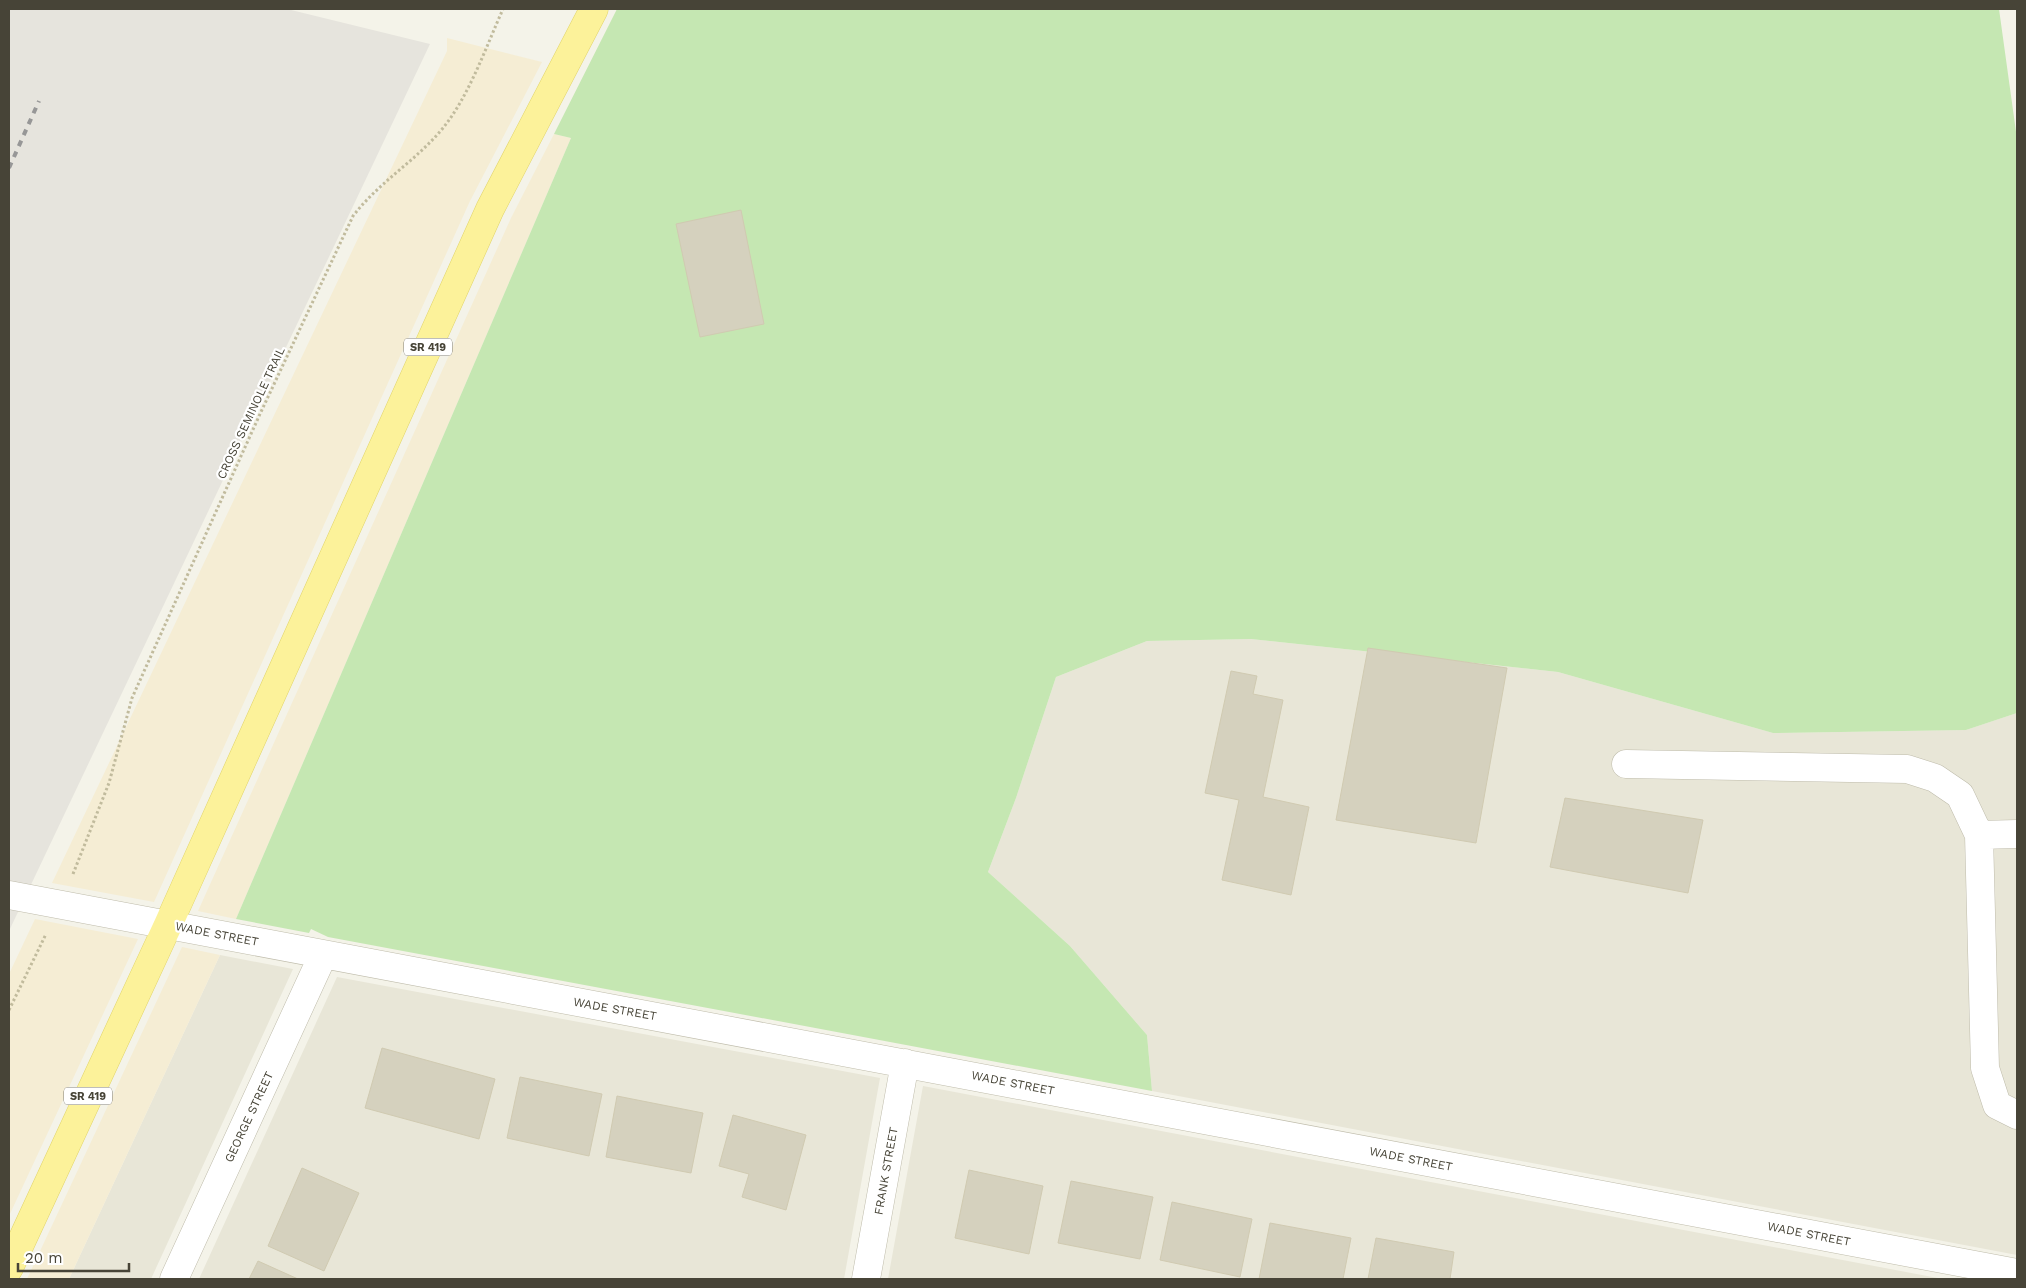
<svg xmlns="http://www.w3.org/2000/svg" width="2026" height="1288" viewBox="0 0 2026 1288" font-family="'Work Sans',sans-serif">
	<style>
		.residential { fill: #e8e6d7 }
		.commercial { fill: #f5edd4 }
		.industrial { fill: #e6e4dd }
		.green { fill: #c5e7b2 }
		.building { fill: #d5d1be; stroke: #d0cab1 }
		.lines { fill: none; stroke-linecap: round; stroke-linejoin: round }
		.minor-casing { stroke: #bfbcab; stroke-width: 29 }
		.major-casing { stroke: #e1d469; stroke-width: 29 }
		.path { stroke: #c1bb9d; stroke-width: 3; stroke-dasharray: 2.5 2.5; stroke-linecap: butt }
		.minor { stroke: #fff; stroke-width: 28 }
		.major { stroke: #fcf29a; stroke-width: 28 }
		.rail { stroke: #979797; stroke-width: 4; stroke-dasharray: 6 6; stroke-linecap: butt }
		.labels { text-anchor: middle; dominant-baseline: central; stroke-width: 4.5; stroke-linejoin: round; paint-order: stroke }
		.shield { fill: #fff; stroke: #7e7c73; stroke-width: 1 }
		.shield-label { font-size: 11px; font-weight: bold; fill: #474437 }
		.street-label { font-size: 12px; fill: #474437; stroke: #fff }
	</style>
	<rect width="100%" height="100%" fill="#f4f3e9"/>
	<path class="residential" d="M1251,639L1558,672L1773,733L1966,730L2017,713V1255L1152,1091L1147,1035L1070,946L988,872L1016,798L1056,677L1147,641Z
		M220,955L293,969L151,1279H69Z
		M337,977L880,1078L844,1279H199Z
		M923,1086L1943,1279H888Z"/>
	<path class="commercial" d="M447,38L542,62L470,201L154,902L52,883L447,51Z
		M554,134L571,138L236,919L198,911L511,218Z
		M35,919L138,939L9,1216V974Z
		M182,947L220,955L69,1279H27Z"/>
	<path class="industrial" d="M9,9H287L430,44L9,931Z"/>
	<path class="green" d="M617,9H1999L2017,139V713L1966,730L1773,733L1558,672L1251,639L1147,641L1056,677L1016,798L988,872L1070,946L1147,1035L1152,1091L328,937L311,929L309,933L236,919L571,138L554,134Z"/>
	<path class="building" d="M741,210L764,324L700,337L676,224Z
		M1368,648L1507,668L1476,843L1336,820Z
		M1231,671L1257,676L1253,694L1283,700L1263,797L1309,807L1291,895L1222,880L1239,800L1205,793Z
		M1565,798L1703,820L1688,893L1550,867Z
		M382,1048L495,1079L479,1139L365,1108Z
		M520,1077L602,1094L589,1156L507,1138Z
		M617,1096L703,1113L691,1173L606,1157Z
		M733,1115L806,1135L786,1210L742,1197L749,1174L719,1166Z
		M302,1168L359,1193L324,1271L268,1246Z
		M969,1170L1043,1186L1029,1254L955,1238Z
		M1071,1181L1153,1197L1140,1259L1058,1243Z
		M1172,1202L1252,1219L1240,1277L1160,1260Z
		M1270,1223L1351,1238L1343,1279H1259Z
		M1376,1238L1454,1252L1450,1279H1368Z
		M258,1261L298,1279H249Z"/>
	<g class="lines">
		<defs>
			<path id="minor" d="M1626,764L1907,769L1935,778L1960,795L1979,835L2017,834
				M1979,835L1985,1068L1997,1105L2017,1115
				M9,895L2017,1273
				M174,1279L323,955
				M866,1279L905,1063"/>
			<path id="major" d="M9,1268L168,925L490,209L594,9"/>
		</defs>
		<use href="#minor" class="minor-casing"/>
		<use href="#major" class="major-casing"/>
		<path class="path" d="M73,874L109,783L132,698L260,414L353,216C380,181 416,161 443,128C469,96 486,47 503,9
			M9,1010L46,934"/>
		<use href="#minor" class="minor"/>
		<use href="#major" class="major"/>
		<path class="rail" d="M9,168L39,101"/>
	</g>
	<g class="labels">
		<g class="shield">
			<rect x="404" y="338.5" width="48" height="17" rx="4"/>
			<rect x="64" y="1087.5" width="48" height="17" rx="4"/>
		</g>
		<g class="shield-label">
			<text x="428" y="347">SR 419</text>
			<text x="88" y="1096">SR 419</text>
		</g>
		<g class="street-label">
			<text transform="translate(251 413) rotate(-65)">CROSS SEMINOLE TRAIL</text>
			<text transform="translate(217 934) rotate(11)">WADE STREET</text>
			<text transform="translate(615 1009) rotate(10)">WADE STREET</text>
			<text transform="translate(1013 1083) rotate(11)">WADE STREET</text>
			<text transform="translate(249 1117) rotate(-65)">GEORGE STREET</text>
			<text transform="translate(1411 1159) rotate(11)">WADE STREET</text>
			<text transform="translate(886 1171) rotate(-80)">FRANK STREET</text>
			<text transform="translate(1809 1234) rotate(11)">WADE STREET</text>
		</g>
	</g>
	<rect width="2026" height="1288" fill="none" stroke="#474437" stroke-width="20"/>
	<path d="M18 1263v8h111v-8" fill="none" stroke="#474437" stroke-width="2.5"/>
	<text x="25" y="1263" font-size="15" fill="#474437" stroke="#ffffff" stroke-width="4" paint-order="stroke">20 m</text>
</svg>
